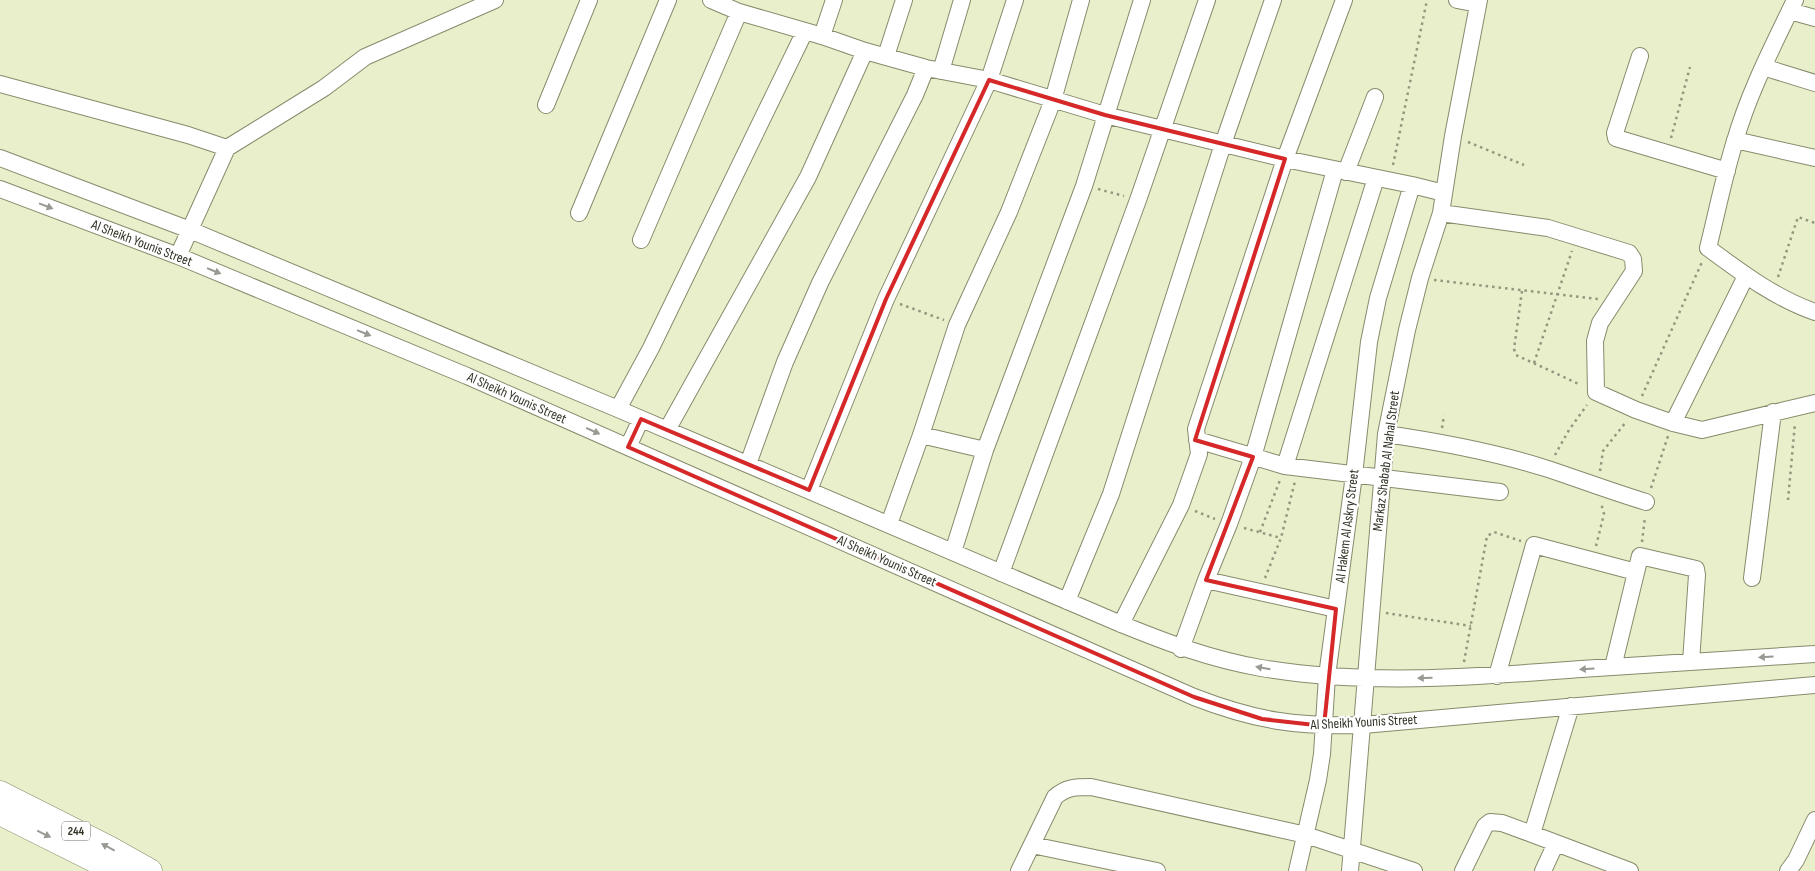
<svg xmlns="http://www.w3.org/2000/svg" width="1815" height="871" viewBox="0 0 1815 871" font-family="'Sofia Sans Condensed',sans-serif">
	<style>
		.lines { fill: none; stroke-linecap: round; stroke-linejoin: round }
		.minor-casing { stroke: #878b6c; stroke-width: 18 }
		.highway-casing { stroke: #878b6c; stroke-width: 25 }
		.path { stroke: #93977e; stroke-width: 2.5; stroke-dasharray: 2.5 4; stroke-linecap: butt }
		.minor { stroke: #fff; stroke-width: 16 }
		.highway { stroke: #fff; stroke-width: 24 }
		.oneway { fill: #989992 }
		.marked { fill: none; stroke: #d62828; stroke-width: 4; stroke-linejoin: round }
		.labels { text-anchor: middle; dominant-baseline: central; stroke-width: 4.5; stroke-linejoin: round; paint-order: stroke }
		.shield { fill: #fff; stroke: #6f7067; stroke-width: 1 }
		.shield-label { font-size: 12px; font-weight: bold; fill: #313326 }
		.street-label { font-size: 14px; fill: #313326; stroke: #fff }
	</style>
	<rect width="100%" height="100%" fill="#e9eecb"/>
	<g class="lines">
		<defs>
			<path id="minor" d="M711,0L739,12L822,36L865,51L926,68L989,80L1105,115L1285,159L1412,185L1444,193
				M1457,0L1478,4
				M1795,0C1773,46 1749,92 1735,141C1724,176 1717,212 1708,248C1742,273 1775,298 1815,312
				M1790,11L1815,18
				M822,36L834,0
				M886,56L904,0
				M1640,56L1615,133L1616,138L1727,171
				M1763,67L1815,83
				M941,71L962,0
				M0,84L188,135L227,148
				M546,105L589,0
				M1735,140L1815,158
				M0,158L190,230L618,409L1121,624C1168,643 1210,659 1261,668C1367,686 1475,677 1581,669C1659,664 1737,659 1815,654
				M1346,172L1375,97
				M0,189L178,256L467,376L1194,697C1256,721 1297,727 1363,725L1815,685
				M579,213L668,0
				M1441,213L1548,228L1629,253L1633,259L1634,271L1600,323L1595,341L1596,392L1636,410L1673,423L1702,430L1815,403
				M641,240L739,12
				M178,256L227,148L324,88L365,57L495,0
				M618,409L651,348L805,31
				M1673,423L1746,276
				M667,430L808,177L865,51
				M1386,434C1441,442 1495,452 1548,469C1581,480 1613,492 1646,502
				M921,435L985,450
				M1197,440L1285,466L1500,492
				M628,447L641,419
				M748,464L785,362L820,283L915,95L926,68
				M1285,466L1376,178
				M809,490L886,299L989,80L1015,0
				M889,524L921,435L957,325L1009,212L1053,100L1081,0
				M953,552L985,450L1084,186L1142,0
				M1001,573L1138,200L1207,0
				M1752,578L1773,412
				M1206,580L1336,609
				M1067,601L1111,494L1223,144L1273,0
				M1121,624L1181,505L1199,454L1196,429L1285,159L1344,0
				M1181,649L1206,580L1229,524L1253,457L1335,170
				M1613,667L1640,556L1696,569L1697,575L1691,662
				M1497,676L1534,545L1636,572
				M1571,706L1532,834L1630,871
				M1032,845L1157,871
				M1019,871L1055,797C1066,787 1076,787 1091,787L1306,835L1414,871
				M1297,871L1318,780L1322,754L1327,676L1354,475L1369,342L1378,298L1412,185
				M1350,871L1386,434L1407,330L1420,278L1441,213L1453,136L1479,0
				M1463,871L1485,826L1490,822L1502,823L1532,834
				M1543,871L1556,843
				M1788,871L1796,860L1815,820"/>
			<path id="highway" d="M0,793L109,848L150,871
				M0,813L116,871"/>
		</defs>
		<use href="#minor" class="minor-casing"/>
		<use href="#highway" class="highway-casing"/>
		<path class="path" d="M1671,138L1690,67
			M1468,142L1524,165
			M1393,165L1427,0
			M1098,189L1124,196
			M1778,277L1798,217L1815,223
			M1434,280L1598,299
			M1522,291L1514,349L1516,355L1581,385
			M900,304L944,320
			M1534,363L1572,251
			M1642,396L1702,262
			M1442,428L1444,415
			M1555,455L1569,430L1587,405
			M1600,471L1603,451L1626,422
			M1651,488L1668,436
			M1788,500L1795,423
			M1195,511L1215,519
			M1244,528L1281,538
			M1260,532L1280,480
			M1642,542L1645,517
			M1596,546L1604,514L1601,503
			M1265,578L1281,538L1295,481
			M1386,613L1471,626
			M1464,662L1487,536L1494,532L1521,541"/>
		<use href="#minor" class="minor"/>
		<use href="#highway" class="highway"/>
	</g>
	<defs><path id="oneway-solid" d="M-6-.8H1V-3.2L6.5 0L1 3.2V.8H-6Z" transform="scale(1.25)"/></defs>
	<g class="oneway">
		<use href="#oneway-solid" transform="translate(46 206) rotate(21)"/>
		<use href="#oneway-solid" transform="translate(214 271) rotate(22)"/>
		<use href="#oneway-solid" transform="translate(364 333) rotate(22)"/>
		<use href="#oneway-solid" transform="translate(593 431) rotate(24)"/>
		<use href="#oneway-solid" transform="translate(1766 657) rotate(176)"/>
		<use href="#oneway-solid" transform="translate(1263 668) rotate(-170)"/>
		<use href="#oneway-solid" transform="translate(1587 669) rotate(176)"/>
		<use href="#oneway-solid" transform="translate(1425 678) rotate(179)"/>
		<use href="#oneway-solid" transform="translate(44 834) rotate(26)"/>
		<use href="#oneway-solid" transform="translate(108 847) rotate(-152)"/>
	</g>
	<path class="marked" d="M989,80L1105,115L1285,159L1195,440L1253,457L1206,580L1336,609L1324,726L1262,719L1194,697L628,447L641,419L809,490L886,299Z"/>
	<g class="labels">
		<rect class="shield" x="62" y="821.5" width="28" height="19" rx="4"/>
		<g class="shield-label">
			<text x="76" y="831">244</text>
		</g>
		<g class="street-label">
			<text transform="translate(142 243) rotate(21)">Al Sheikh Younis Street</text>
			<text transform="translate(517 398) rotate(24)">Al Sheikh Younis Street</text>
			<text transform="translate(1386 461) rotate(-83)">Markaz Shabab Al Nahal Street</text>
			<text transform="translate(1347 526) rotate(-83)">Al Hakem Al Askry Street</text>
			<text transform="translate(887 561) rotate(24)">Al Sheikh Younis Street</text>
			<text transform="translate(1364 722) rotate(-3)">Al Sheikh Younis Street</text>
		</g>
	</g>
</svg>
